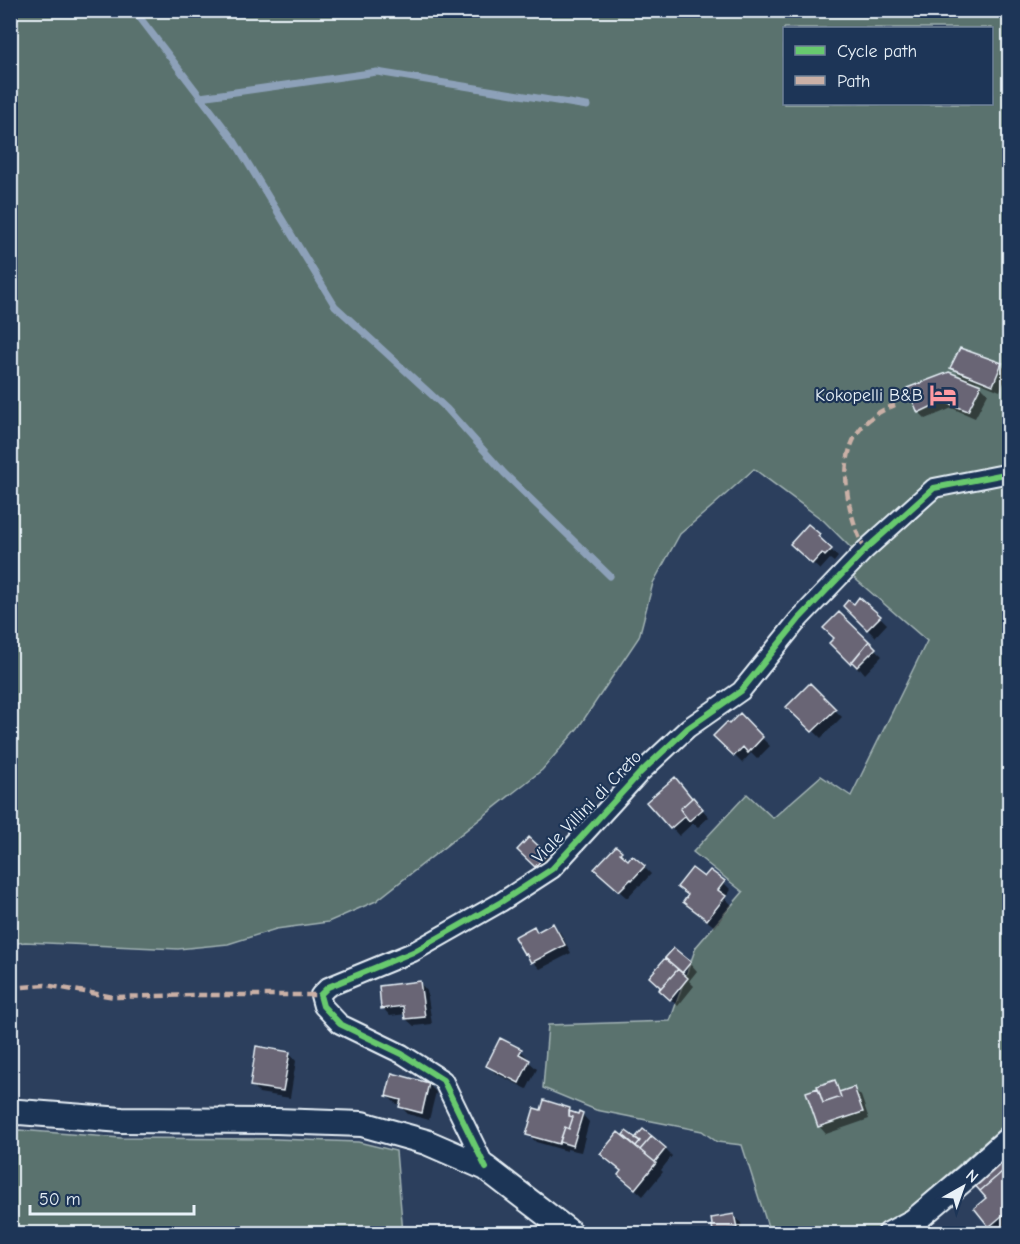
<svg xmlns="http://www.w3.org/2000/svg" width="1020" height="1244" viewBox="0 0 1020 1244" font-family="'Comic Neue',sans-serif">
	<style>
		.green { fill: #5a726e; stroke: #a1b2b3; stroke-width: 1.5; fill-rule: evenodd }
		.shadow { fill: #0007 }
		.lines { fill: none; stroke-linecap: round; stroke-linejoin: round }
		.stream { stroke: #8da1b9; stroke-width: 7 }
		.building { fill: #696575; stroke: #e8f1f8; stroke-width: 1.5 }
		.street-casing { stroke: #e8f1f8; stroke-width: 22 }
		.secondary-casing { stroke: #e8f1f8; stroke-width: 28 }
		.street { stroke: #1d3557; stroke-width: 18 }
		.secondary { stroke: #1d3557; stroke-width: 24 }
		.quiet { stroke: #cab0a6; stroke-width: 4.5; stroke-dasharray: 9 4.5; stroke-linecap: butt }
		.cycleway-casing { stroke: #1d3557; stroke-width: 10 }
		.cycleway { stroke: #67ca6e; stroke-width: 6 }
		.labels { text-anchor: middle; dominant-baseline: central; stroke-width: 4.5; stroke-linejoin: round; paint-order: stroke }
		.poi-label { font-size: 18px; fill: #e8f1f8; stroke: #1d3557; text-anchor: end }
		.street-label { font-size: 18px; fill: #e8f1f8; stroke: #1d3557 }
	</style>
	<rect width="100%" height="100%" fill="#2c3f5d"/>
	<filter id="ink" filterUnits="userSpaceOnUse"><feTurbulence type="fractalNoise" baseFrequency=".0167" numOctaves="2"/><feDisplacementMap in="SourceGraphic" scale="12" xChannelSelector="R" yChannelSelector="G"/><feConvolveMatrix kernelMatrix="1 2 1 2 8 2 1 2 1" color-interpolation-filters="sRGB"/></filter>
	<g filter="url(#ink)">
		<path class="green" d="M10,11H1009V1121L888,1227L872,1233H770L742,1145L717,1142L702,1131L596,1110L543,1088L548,1025L670,1021L696,947L743,892L693,852L747,794L773,818L821,776L851,796L927,641L838,564L852,549L824,521L754,469L715,504L680,534L653,583L639,637L578,728L542,770L376,901L328,922L276,929L228,944L178,949L25,942L11,944ZM784,28H992V104H784Z
			M19,1130L121,1138L276,1139L358,1142L396,1151L403,1233H11V1131Z"/>
		<path class="shadow" d="M961,350L1001,365L1009,372L1000,391L976,381L988,393L975,418L952,408L926,419L919,412L965,380L952,367Z
			M808,526L826,543L825,544L838,557L834,562L830,559L820,570L792,544Z
			M845,606L880,617L887,624L875,637Z
			M839,614L882,656L865,674L860,668L859,670L831,643L836,638Z
			M810,685L842,717L821,738L789,707Z
			M740,716L770,746L757,759L751,753L742,763L715,736L729,726Z
			M682,787L709,817L698,827L693,823L679,836L649,802Z
			M529,839L554,862L544,873L519,850Z
			M621,852L629,860L644,867L651,874L640,886L639,885L627,898L603,877Z
			M724,883L731,890L725,898L732,905L715,927L692,909L689,896L679,887Z
			M553,925L560,932L571,953L540,969L525,953L534,928L538,933Z
			M690,963L697,971L689,981L694,986L678,1006L668,997L662,988Z
			M420,983L427,991L432,1024L414,1026L406,1019V1014L390,1016L383,1008Z
			M521,1051L528,1058L527,1060L537,1069L527,1089L495,1073L488,1065Z
			M289,1053L296,1061L290,1098L259,1093L251,1085Z
			M393,1075L429,1085L436,1092L429,1120L408,1114L401,1107V1105L395,1103L388,1096Z
			M835,1081L838,1085L841,1093L854,1089L861,1096L869,1119L826,1134L819,1126Z
			M569,1109L575,1114H582L589,1122L581,1152L567,1149V1151L536,1142L528,1134Z
			M626,1133L635,1140L665,1149L672,1156L661,1170L663,1172L643,1196L628,1182L623,1172V1137Z
			M1001,1158L1010,1168V1223L997,1234L990,1226L988,1198Z
			M734,1216L741,1223L743,1234H717L715,1231Z"/>
		<g class="lines">
			<path class="stream" d="M134,10L235,142L335,306L447,409L504,473L610,576
				M200,97L377,72L587,106"/>
		</g>
		<path class="building" d="M960,348L1002,363L993,385L950,368Z
			M949,372L981,385L968,411L943,401L918,413L907,388Z
			M808,524L820,534L818,536L832,549L825,556L822,553L812,564L790,544Z
			M859,597L881,616L867,630L843,606L848,600L854,604Z
			M839,612L869,641L850,664L829,643L834,638L823,628Z
			M869,641L876,648L857,667L852,662Z
			M810,683L836,709L812,732L786,707Z
			M740,713L763,737L748,753L743,747L734,756L713,736L727,722L729,724Z
			M675,777L692,798L680,809L685,816L670,829L646,802Z
			M693,797L703,809L689,821L680,809Z
			M529,837L547,854L535,867L517,850Z
			M616,846L622,851L620,853L628,860L632,855L645,866L632,880L631,879L619,891L594,869Z
			M692,868L704,877L710,870L725,881L718,890L726,896L707,920L683,902L688,895L677,887Z
			M553,923L565,945L531,963L526,953L524,954L514,937L534,926L537,932Z
			M674,948L691,962L682,973L665,958Z
			M665,958L678,969L659,990L660,987L649,977Z
			M678,969L688,978L670,1000L659,990Z
			M420,981L425,1017L405,1019L403,1006L381,1009L379,986Z
			M500,1038L522,1049L519,1054L530,1060L519,1083L486,1066Z
			M256,1046L290,1052L283,1091L250,1086Z
			M392,1073L429,1083L422,1113L399,1107L401,1100L386,1096Z
			M835,1080L841,1097L823,1103L817,1086Z
			M854,1087L863,1112L818,1127L806,1092L818,1088L823,1103L841,1097L839,1092Z
			M544,1100L570,1108L569,1116L573,1117L569,1129L565,1127L559,1144L526,1135L534,1108L541,1110Z
			M569,1111L578,1114L579,1111L583,1113L573,1146L560,1142L565,1127L569,1129L573,1117L569,1116Z
			M643,1129L652,1136L640,1150L636,1146L640,1141L635,1138Z
			M626,1131L640,1141L636,1146L623,1135Z
			M618,1132L656,1163L635,1189L618,1175L621,1171L600,1154Z
			M652,1136L666,1148L655,1162L640,1150Z
			M1001,1156L1009,1166L980,1191L972,1182Z
			M1009,1166L1010,1209L989,1227L974,1208L986,1198L980,1191Z
			M734,1214L737,1228L713,1232L711,1218Z"/>
		<g class="lines">
			<defs>
				<path id="street" d="M486,1168L443,1080L402,1054L340,1024L323,1006L320,995L328,987L413,952L501,902L552,869L640,773L688,728L741,691L799,619L865,550L934,488L1010,473"/>
				<path id="secondary" d="M10,1113L19,1112L122,1120L276,1121L362,1124L426,1142L486,1168L572,1234
					M890,1234L914,1221L971,1173L1010,1138"/>
			</defs>
			<use href="#street" class="street-casing"/>
			<use href="#secondary" class="secondary-casing"/>
			<use href="#street" class="street"/>
			<use href="#secondary" class="secondary"/>
			<path class="quiet" d="M865,550C846,512 831,445 874,416C880,411 888,408 895,405
				M10,991L22,987L45,985L114,997L197,995H320"/>
			<defs>
				<path id="cycleway" d="M486,1168L443,1080L402,1054L340,1024L323,1006L320,995L328,987L413,952L501,902L552,869L640,773L688,728L741,691L799,619L865,550L934,488L1010,473"/>
			</defs>
			<use href="#cycleway" class="cycleway-casing"/>
			<use href="#cycleway" class="cycleway"/>
		</g>
	</g>
	<defs>
		<symbol id="hotel-bare" viewBox="-9 -9 18 18"><path d="M-6-4.5h1.5V1H6V5H4.5V3h-9V5H-6ZM-4 0a1.8 1.8 0 1 1 3.6 0ZM.5 0V-2.5h3Q6-2.5 6 0Z" fill="#ff9aa2" stroke="#1d3557" stroke-width="2.5" paint-order="stroke"/></symbol>
	</defs>
	<g fill-rule="evenodd">
		<use href="#hotel-bare" x="924" y="376" width="38" height="38"/>
	</g>
	<g class="labels">
		<g class="poi-label">
			<text x="923" y="395">Kokopelli B&amp;B</text>
		</g>
		<g class="street-label">
			<text transform="translate(587 807) rotate(-46)">Viale Villini di Creto</text>
		</g>
	</g>
	<rect width="1020" height="1244" fill="none" stroke="#1d3557" stroke-width="36"/>
	<rect x="18" y="18" width="984" height="1208" fill="none" stroke="#e8f1f8" stroke-width="2" filter="url(#ink)"/>
	<rect x="783" y="27" width="210" height="78" fill="#1d3557" stroke="#6e8097" stroke-width="1.5"/>
	<rect x="795" y="46" width="30" height="9" fill="#67ca6e" stroke="#6e8097" stroke-width="1.5"/>
	<text x="837" y="57" font-size="18" fill="#e8f1f8">Cycle path</text>
	<rect x="795" y="76" width="30" height="9" fill="#cab0a6" stroke="#6e8097" stroke-width="1.5"/>
	<text x="837" y="87" font-size="18" fill="#e8f1f8">Path</text>
	<g transform="translate(963 1187) rotate(40)" stroke="#1d3557" stroke-width="4.5" paint-order="stroke">
	<path d="M0-4.5L10 22L0 15L-10 22Z" fill="#e8f1f8"/>
	<text y="-9" font-size="16" font-weight="bold" text-anchor="middle" fill="#e8f1f8">N</text>
	</g>
	<path d="M30 1205v9h164v-9" fill="none" stroke="#e8f1f8" stroke-width="3"/>
	<text x="39" y="1205" font-size="18" fill="#e8f1f8" stroke="#1d3557" stroke-width="4.5" paint-order="stroke">50 m</text>
</svg>
